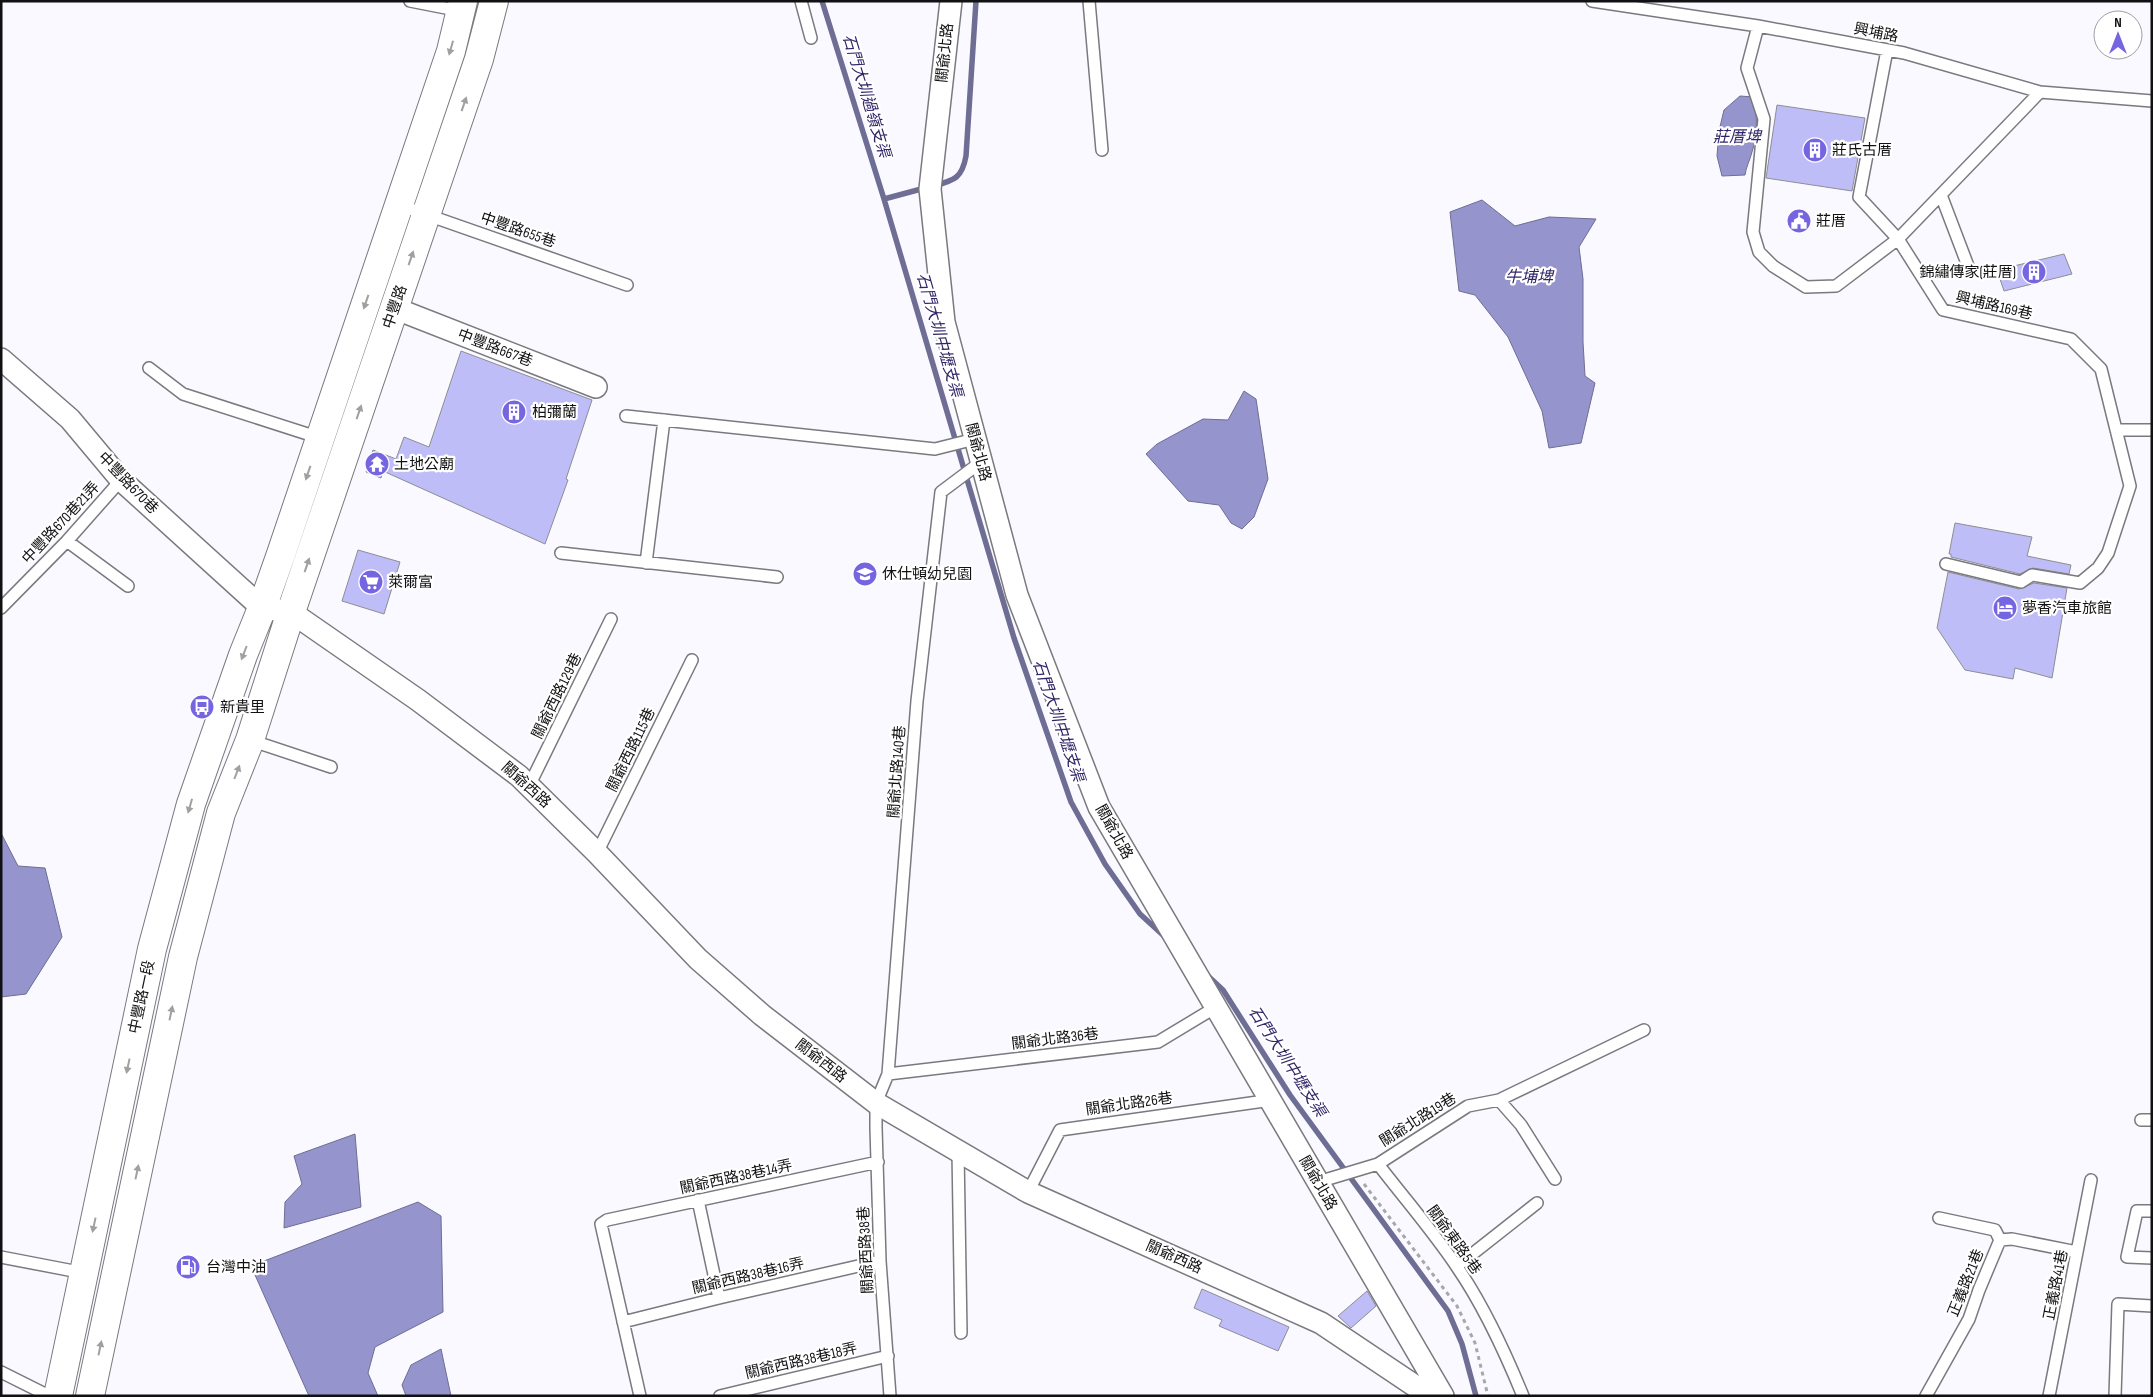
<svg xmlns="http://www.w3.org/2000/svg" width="2153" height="1397" viewBox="0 0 2153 1397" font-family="'Sofia Sans Condensed','Noto Sans TC',sans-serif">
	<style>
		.water { fill: #9694cc; stroke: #6e6d94 }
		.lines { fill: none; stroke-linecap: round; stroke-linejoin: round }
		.stream { stroke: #6e6d94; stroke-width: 5.5 }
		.building { fill: #bfbdf8; stroke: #8d8d92 }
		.service-casing { stroke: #79797e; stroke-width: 14 }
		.minor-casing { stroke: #79797e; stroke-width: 24 }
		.secondary-casing { stroke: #79797e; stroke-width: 30 }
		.path { stroke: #a7a7ac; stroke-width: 3; stroke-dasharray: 4 4; stroke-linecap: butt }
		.service { stroke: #fff; stroke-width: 11 }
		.minor { stroke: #fff; stroke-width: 21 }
		.secondary { stroke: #fff; stroke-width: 28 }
		.oneway { fill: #a0a0a1 }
		.labels { text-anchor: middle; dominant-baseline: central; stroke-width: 4.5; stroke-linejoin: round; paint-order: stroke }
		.street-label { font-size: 15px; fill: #111113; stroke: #fff }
		.poi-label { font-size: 15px; fill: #111113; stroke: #fff; text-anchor: start }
		.water-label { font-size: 16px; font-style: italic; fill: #302568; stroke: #fff }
	</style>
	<rect width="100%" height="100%" fill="#f9f9ff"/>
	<path class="water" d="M1740,96L1754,97C1757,114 1758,135 1752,152C1750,160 1746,167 1745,175L1722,176L1717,156L1719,131L1724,110Z
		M1482,200L1515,226L1549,217L1596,219L1579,247L1583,279V342L1585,376L1595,383L1581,443L1549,448L1542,411L1508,337L1475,295L1459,291L1450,212Z
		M1244,391L1256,399L1268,479L1254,517L1242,529L1231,523L1219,505L1188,501L1146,454L1157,444L1203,419L1228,420Z
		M1,833L18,866L45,868L62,937L26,994L1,997Z
		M355,1134L361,1207L284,1228L285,1202L302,1184L294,1156Z
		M418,1202L441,1216L443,1312L375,1347L368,1373L378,1396H309L251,1266Z
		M441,1349L451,1396H406L402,1385L411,1365Z"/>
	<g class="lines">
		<path class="stream" d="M822,1L884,199L1014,638L1071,802L1105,864L1140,914L1164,936
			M934,186C955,180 962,178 966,156L976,1
			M884,199L925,188
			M1208,976L1223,990L1290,1095L1448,1311L1462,1344L1476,1396"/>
	</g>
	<path class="building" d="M1777,105L1865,118L1852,191L1766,178Z
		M2064,254L2072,274L2004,291L1997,270Z
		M461,351L592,400L566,479L568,480L545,544L383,471L381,478L366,472L373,450L396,459L404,437L429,447Z
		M1955,523L2032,537L2027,556L2071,565L2069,574L2033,568L2020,574L1951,557V554H1949Z
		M358,550L400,562L384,614L342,601Z
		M1948,572L2019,589L2034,583L2067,588L2052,678L2015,668L2013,679L1965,670L1937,628Z
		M1202,1289L1289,1327L1278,1351L1219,1326L1222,1320L1194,1308Z
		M1367,1291L1376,1306L1351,1328L1338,1316Z"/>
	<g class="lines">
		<defs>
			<path id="service" d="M410,1L461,11
				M801,1L811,38
				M1089,1L1102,150
				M1592,1L1758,26L1904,53L2040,92L2152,101
				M1758,26L1747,68L1764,119L1753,232L1759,252L1773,266L1806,287L1836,286L1898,239L1859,197L1887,50
				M1941,195L1968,266
				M399,205L627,285
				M149,368L183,394L320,438
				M626,416L935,449L975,439
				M2116,430H2152
				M67,541L128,586
				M561,553L777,577
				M646,563L664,420
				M1946,564L2021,582L2032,575L2080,583L2098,568L2108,553L2130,486L2101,369L2071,339L1943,310L1898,239L2040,92
				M1,608L67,541L121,480
				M250,740L331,767
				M529,786L611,619
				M597,853L692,660
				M888,1074L1158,1042L1216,1007
				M1499,1100L1644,1030
				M2141,1120H2152
				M958,1151L961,1333
				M1378,1164L1468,1106L1499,1100L1521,1125L1555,1179
				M1318,1182L1378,1164C1404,1198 1433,1231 1457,1267C1484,1306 1505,1352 1523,1396
				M1028,1192L1060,1130L1272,1100
				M698,1200L719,1298
				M2152,1211H2137L2127,1257L2152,1258
				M2000,1240L2012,1239L2077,1252
				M1,1257L84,1273
				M1457,1266L1537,1203
				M623,1322L719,1298L880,1261
				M1,1372L43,1393L58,1394
				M640,1396L601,1224L607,1220L878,1162
				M720,1396L888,1356
				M890,1396L880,1261L876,1128V1103L888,1074L917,701L941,492L981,462
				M1926,1396L1969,1319L1979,1290L2000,1240L1995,1230L1939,1218
				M2049,1396L2091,1180
				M2115,1396L2118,1304L2152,1306"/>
			<path id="minor" d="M951,1L930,189L944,322L1017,595L1099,807L1443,1396
				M394,308L596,387
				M1,359L70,419L121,480L262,608L291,612L418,700L519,776L597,853L698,959L762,1015L876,1103L1028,1192L1321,1323L1430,1396"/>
			<path id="secondary" d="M58,1396L152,949L191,804L243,655L262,608L281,554L451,51L463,1
				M90,1396L183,957L221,813L250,740L291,612L479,59L494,1"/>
		</defs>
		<use href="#service" class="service-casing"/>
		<use href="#minor" class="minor-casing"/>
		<use href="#secondary" class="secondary-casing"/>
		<path class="path" d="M1364,1184L1457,1306L1475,1343L1488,1396"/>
		<use href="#service" class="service"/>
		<use href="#minor" class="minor"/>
		<use href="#secondary" class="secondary"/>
	</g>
	<defs><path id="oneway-solid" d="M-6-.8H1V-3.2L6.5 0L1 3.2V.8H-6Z" transform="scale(1.25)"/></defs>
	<g class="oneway">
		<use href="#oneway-solid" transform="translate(451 48) rotate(106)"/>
		<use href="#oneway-solid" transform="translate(464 104) rotate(-71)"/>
		<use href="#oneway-solid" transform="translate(411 258) rotate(-71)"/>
		<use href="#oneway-solid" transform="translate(366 302) rotate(109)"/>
		<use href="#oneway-solid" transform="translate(359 412) rotate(-71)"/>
		<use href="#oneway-solid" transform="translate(308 473) rotate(109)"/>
		<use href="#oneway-solid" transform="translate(307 565) rotate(-71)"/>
		<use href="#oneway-solid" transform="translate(244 653) rotate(111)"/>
		<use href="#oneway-solid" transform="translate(237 772) rotate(-69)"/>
		<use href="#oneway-solid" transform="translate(190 806) rotate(106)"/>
		<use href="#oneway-solid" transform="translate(171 1013) rotate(-78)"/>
		<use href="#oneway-solid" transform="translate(128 1066) rotate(102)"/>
		<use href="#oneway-solid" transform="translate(137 1172) rotate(-78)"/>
		<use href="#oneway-solid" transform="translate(94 1225) rotate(102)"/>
		<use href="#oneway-solid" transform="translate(100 1348) rotate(-78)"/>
	</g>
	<defs>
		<symbol id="building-disc" viewBox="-11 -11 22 22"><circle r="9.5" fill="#7665e0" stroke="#fff"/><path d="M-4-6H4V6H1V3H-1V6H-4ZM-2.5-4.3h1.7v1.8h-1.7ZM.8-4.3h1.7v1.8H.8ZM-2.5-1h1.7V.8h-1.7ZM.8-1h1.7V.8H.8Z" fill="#fff"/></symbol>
		<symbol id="civic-disc" viewBox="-11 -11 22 22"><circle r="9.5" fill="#7665e0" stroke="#fff"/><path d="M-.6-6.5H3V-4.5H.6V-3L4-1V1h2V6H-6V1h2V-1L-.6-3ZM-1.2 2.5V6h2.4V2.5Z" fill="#fff"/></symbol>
		<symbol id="temple-disc" viewBox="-11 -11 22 22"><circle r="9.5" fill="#7665e0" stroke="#fff"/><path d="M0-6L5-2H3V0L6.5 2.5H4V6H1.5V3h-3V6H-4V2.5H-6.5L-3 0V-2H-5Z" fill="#fff"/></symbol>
		<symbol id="school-disc" viewBox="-11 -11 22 22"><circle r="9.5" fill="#7665e0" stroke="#fff"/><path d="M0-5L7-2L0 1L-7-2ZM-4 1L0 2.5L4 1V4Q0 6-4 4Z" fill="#fff"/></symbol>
		<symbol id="supermarket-disc" viewBox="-11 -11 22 22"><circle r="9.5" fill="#7665e0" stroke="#fff"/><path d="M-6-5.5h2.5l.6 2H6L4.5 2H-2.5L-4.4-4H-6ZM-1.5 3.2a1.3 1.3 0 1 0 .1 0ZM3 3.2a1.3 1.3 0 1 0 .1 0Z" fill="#fff"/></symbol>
		<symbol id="hotel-disc" viewBox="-11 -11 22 22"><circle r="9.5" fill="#7665e0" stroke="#fff"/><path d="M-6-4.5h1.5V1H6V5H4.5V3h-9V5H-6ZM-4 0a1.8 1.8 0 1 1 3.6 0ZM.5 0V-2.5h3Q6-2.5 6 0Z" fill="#fff"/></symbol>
		<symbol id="bus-disc" viewBox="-11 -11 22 22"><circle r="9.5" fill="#7665e0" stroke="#fff"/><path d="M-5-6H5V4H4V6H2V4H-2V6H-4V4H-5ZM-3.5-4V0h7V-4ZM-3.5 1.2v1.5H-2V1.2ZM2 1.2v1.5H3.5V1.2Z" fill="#fff"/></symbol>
		<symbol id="fuel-disc" viewBox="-11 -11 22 22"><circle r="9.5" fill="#7665e0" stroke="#fff"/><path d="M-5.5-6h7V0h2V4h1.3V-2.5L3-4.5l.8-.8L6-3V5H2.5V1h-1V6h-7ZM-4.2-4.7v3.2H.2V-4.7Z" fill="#fff"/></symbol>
	</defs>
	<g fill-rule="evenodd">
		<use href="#building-disc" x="1801" y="136" width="28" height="28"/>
		<use href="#civic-disc" x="1785" y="207" width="28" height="28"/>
		<use href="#building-disc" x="2020" y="258" width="28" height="28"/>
		<use href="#building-disc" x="500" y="398" width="28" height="28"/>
		<use href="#temple-disc" x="363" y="450" width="28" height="28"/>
		<use href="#school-disc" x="851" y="560" width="28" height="28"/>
		<use href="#supermarket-disc" x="357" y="568" width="28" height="28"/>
		<use href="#hotel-disc" x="1991" y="594" width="28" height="28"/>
		<use href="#bus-disc" x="188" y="693" width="28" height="28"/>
		<use href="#fuel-disc" x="174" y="1253" width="28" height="28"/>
	</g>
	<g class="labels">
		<g class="street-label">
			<text transform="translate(1876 33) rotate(11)">興埔路</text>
			<text transform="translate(945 53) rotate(-84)">關爺北路</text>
			<text transform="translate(518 230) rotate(19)">中豐路655巷</text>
			<text transform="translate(1994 306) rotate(13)">興埔路169巷</text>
			<text transform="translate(395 307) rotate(-71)">中豐路</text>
			<text transform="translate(495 348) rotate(21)">中豐路667巷</text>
			<text transform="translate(978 452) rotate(75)">關爺北路</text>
			<text transform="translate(128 483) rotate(46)">中豐路670巷</text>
			<text transform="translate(61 523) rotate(-47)">中豐路670巷21弄</text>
			<text transform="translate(557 696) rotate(-64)">關爺西路129巷</text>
			<text transform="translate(631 750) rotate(-64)">關爺西路115巷</text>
			<text transform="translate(897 772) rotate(-86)">關爺北路140巷</text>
			<text transform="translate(526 785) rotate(42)">關爺西路</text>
			<text transform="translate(1114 832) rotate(61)">關爺北路</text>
			<text transform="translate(142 997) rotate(-78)">中豐路一段</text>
			<text transform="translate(1055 1039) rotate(-7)">關爺北路36巷</text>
			<text transform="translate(821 1061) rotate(38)">關爺西路</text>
			<text transform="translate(1129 1104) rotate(-8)">關爺北路26巷</text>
			<text transform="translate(1418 1120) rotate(-32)">關爺北路19巷</text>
			<text transform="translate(736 1177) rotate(-12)">關爺西路38巷14弄</text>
			<text transform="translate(1318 1183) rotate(60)">關爺北路</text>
			<text transform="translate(1454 1240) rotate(54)">關爺東路5巷</text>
			<text transform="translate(866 1250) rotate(-93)">關爺西路38巷</text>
			<text transform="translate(1174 1257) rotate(24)">關爺西路</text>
			<text transform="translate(748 1276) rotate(-13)">關爺西路38巷16弄</text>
			<text transform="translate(1966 1283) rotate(-68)">正義路21巷</text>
			<text transform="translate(2056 1285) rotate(-79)">正義路41巷</text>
			<text transform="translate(801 1361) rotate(-13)">關爺西路38巷18弄</text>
		</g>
		<g class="poi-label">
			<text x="1832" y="150">莊氏古厝</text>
			<text x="1816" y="221">莊厝</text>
			<text x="2016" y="272" text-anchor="end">錦繡傳家(莊厝)</text>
			<text x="532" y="412">柏彌蘭</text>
			<text x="394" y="464">土地公廟</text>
			<text x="882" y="574">休仕頓幼兒園</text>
			<text x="388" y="582">萊爾富</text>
			<text x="2022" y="608">夢香汽車旅館</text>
			<text x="220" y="707">新貴里</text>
			<text x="206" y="1267">台灣中油</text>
		</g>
		<g class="water-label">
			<text transform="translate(866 96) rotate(73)">石門大圳過嶺支渠</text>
			<text x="1737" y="137">莊厝埤</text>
			<text x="1529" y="277">牛埔埤</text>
			<text transform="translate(939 335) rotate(74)">石門大圳中壢支渠</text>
			<text transform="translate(1058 721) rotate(71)">石門大圳中壢支渠</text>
			<text transform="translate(1287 1062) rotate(57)">石門大圳中壢支渠</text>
		</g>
	</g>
	<rect width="2153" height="1397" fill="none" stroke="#111113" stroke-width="5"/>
	<g transform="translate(2118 35)"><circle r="24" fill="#ffffff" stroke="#a0a0a1"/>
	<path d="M0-4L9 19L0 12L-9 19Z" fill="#7665e0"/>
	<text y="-8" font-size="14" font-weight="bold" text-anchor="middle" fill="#111113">N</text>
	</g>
</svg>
